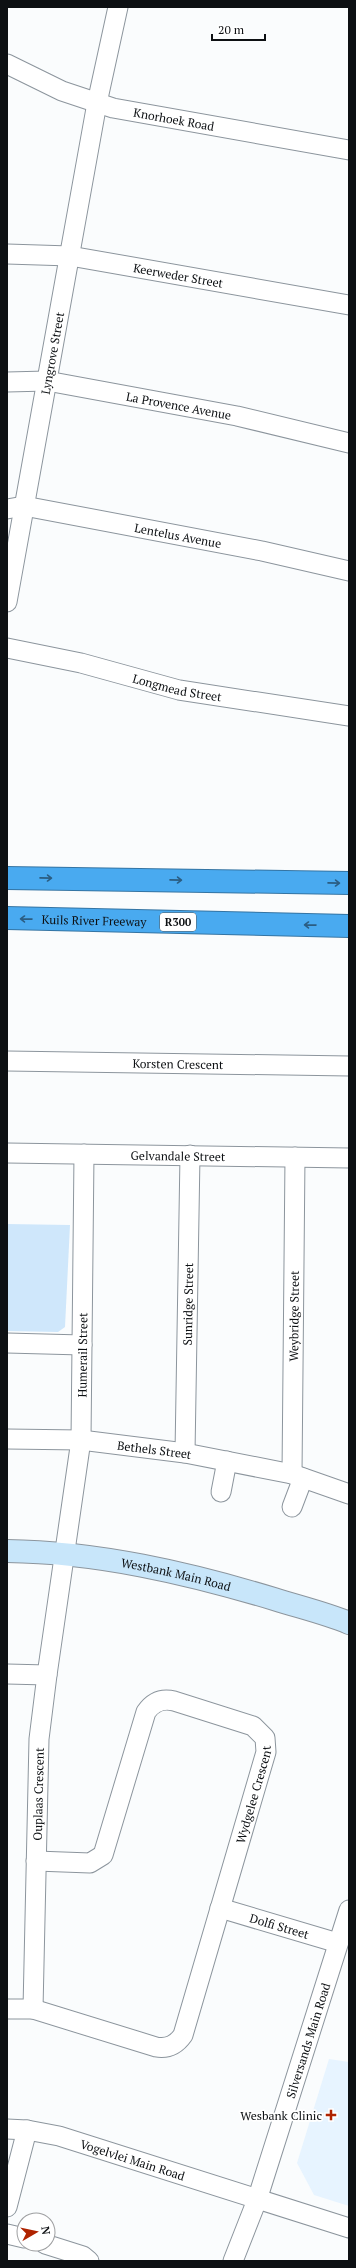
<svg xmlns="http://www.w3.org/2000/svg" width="356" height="2268" viewBox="0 0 356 2268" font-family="'PT Serif',serif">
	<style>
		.built { fill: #e7f4ff }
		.green { fill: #cfe7fb }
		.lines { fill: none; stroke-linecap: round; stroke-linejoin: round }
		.street-casing { stroke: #8c959d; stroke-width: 21 }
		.secondary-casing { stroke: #8c959d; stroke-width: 24 }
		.highway-casing { stroke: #3474a3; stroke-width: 24 }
		.street { stroke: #fff; stroke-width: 19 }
		.secondary { stroke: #c8e6fa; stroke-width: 22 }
		.highway { stroke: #49aaf0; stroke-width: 22 }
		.oneway { stroke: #2b5d82 }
		.poi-dot { fill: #af2300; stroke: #fff; stroke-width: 1.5 }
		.labels { text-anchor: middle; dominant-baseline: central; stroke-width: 3.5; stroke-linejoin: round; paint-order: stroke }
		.shield { fill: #fff; stroke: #56585a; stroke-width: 1 }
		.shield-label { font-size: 11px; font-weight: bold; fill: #0d1013 }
		.street-label { font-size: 12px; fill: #0d1013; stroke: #fff }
		.poi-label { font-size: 12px; fill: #0d1013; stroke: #fff; text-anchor: end }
	</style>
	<rect width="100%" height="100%" fill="#fafcfd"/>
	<path class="built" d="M329,2059L349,2062V2206L314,2195L297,2163Z"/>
	<path class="green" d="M7,1224L70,1225L65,1327L58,1332L7,1331Z"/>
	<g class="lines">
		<defs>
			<g id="street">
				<path id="s1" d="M7,64L62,91L113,108L349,150"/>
				<path id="s2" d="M7,254L70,256L349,305"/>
				<path id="s3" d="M7,382L47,381L237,416L349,443"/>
				<path id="s4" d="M7,509L24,506L262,551L349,571"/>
				<path id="s5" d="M7,602L97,103L118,7"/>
				<path id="s6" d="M7,648L81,663L179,690L349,716"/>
				<path id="s7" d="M7,1061L349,1066"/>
				<path id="s8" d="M7,1153L349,1158"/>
				<path d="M7,1343L82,1345"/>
				<path id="s9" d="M7,1439L81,1440L185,1453L292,1474L349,1494"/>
				<path id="s10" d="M185,1453L190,1155"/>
				<path id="s11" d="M292,1474L295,1157"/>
				<path d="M221,1492L227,1461"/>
				<path d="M292,1507L303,1478"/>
				<path d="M7,1674L47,1675"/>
				<path id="s12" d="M220,1908L338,1943"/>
				<path id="s13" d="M7,2009H33L39,1739L47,1675L81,1440L84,1154"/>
				<path id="s14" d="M33,2009L156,2047C168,2049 176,2045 183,2035L266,1752L265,1738L253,1726L174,1701C162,1698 153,1702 146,1712L103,1855L90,1863L36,1861"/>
				<path id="s15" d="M7,2129L27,2130L59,2136L349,2228"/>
				<path d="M7,2207L27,2130"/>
				<path d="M7,2234L24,2238"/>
				<path d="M45,2244L83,2256L89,2261"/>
				<path id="s16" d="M233,2261L257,2200L349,1910"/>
			</g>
			<g id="secondary">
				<path id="s17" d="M7,1551C97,1552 188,1573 274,1599C299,1607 325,1613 349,1623"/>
			</g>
			<g id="highway">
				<path d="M7,878L349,883"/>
				<path id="s18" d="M7,918L349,926"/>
			</g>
		</defs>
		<use href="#street" class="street-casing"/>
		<use href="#secondary" class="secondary-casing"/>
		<use href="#highway" class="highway-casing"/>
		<use href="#street" class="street"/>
		<use href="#secondary" class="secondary"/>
		<use href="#highway" class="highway"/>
	</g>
	<defs><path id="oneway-shaft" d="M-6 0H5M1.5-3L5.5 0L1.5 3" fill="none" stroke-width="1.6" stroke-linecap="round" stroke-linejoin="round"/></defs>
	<g class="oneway">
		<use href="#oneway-shaft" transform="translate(46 878) rotate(1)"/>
		<use href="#oneway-shaft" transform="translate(176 880) rotate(1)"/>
		<use href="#oneway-shaft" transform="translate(334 883) rotate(1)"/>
		<use href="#oneway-shaft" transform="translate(26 919) rotate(-179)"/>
		<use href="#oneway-shaft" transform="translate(310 925) rotate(-179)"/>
	</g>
	<path class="poi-dot" d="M329 2109h4v4h4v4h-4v4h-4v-4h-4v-4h4z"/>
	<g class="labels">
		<rect class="shield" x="160" y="913" width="36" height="18" rx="3"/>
		<g class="shield-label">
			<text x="178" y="922">R300</text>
		</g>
		<g class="street-label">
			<text stroke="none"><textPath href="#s1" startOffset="177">Knorhoek Road</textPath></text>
			<text stroke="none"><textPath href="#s2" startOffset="173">Keerweder Street</textPath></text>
			<text stroke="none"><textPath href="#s5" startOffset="253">Lyngrove Street</textPath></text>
			<text stroke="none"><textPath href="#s3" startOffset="174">La Provence Avenue</textPath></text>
			<text stroke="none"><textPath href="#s4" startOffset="174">Lentelus Avenue</textPath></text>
			<text stroke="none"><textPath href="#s6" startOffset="175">Longmead Street</textPath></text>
			<text stroke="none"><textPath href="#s18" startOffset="87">Kuils River Freeway</textPath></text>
			<text stroke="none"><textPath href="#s7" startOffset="171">Korsten Crescent</textPath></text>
			<text stroke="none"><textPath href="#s8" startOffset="171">Gelvandale Street</textPath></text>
			<text stroke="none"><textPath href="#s10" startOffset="149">Sunridge Street</textPath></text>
			<text stroke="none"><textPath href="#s11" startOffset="158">Weybridge Street</textPath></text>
			<text stroke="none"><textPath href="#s13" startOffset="683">Humerail Street</textPath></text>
			<text stroke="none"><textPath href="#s9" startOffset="148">Bethels Street</textPath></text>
			<text stroke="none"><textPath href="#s17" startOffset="171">Westbank Main Road</textPath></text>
			<text stroke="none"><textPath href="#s13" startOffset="241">Ouplaas Crescent</textPath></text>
			<text stroke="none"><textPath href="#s14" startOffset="411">Wydgelee Crescent</textPath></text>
			<text stroke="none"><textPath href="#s12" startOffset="62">Dolfi Street</textPath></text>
			<text stroke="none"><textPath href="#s16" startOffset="233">Silversands Main Road</textPath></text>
			<text stroke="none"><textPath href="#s15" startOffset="130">Vogelvlei Main Road</textPath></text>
		</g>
		<g class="poi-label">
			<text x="322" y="2115">Wesbank Clinic</text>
		</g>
	</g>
	<rect width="356" height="2268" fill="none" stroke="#0d1013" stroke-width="16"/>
	<g transform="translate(36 2232) rotate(81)"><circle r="19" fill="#ffffff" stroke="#9e9fa1"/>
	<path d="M0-3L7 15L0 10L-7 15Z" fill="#af2300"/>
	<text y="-6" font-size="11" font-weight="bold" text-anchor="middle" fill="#0d1013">N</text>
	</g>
	<path d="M212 34v6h53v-6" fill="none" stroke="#0d1013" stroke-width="2"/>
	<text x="218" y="34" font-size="12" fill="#0d1013" stroke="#ffffff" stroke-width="3" paint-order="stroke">20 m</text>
</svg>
